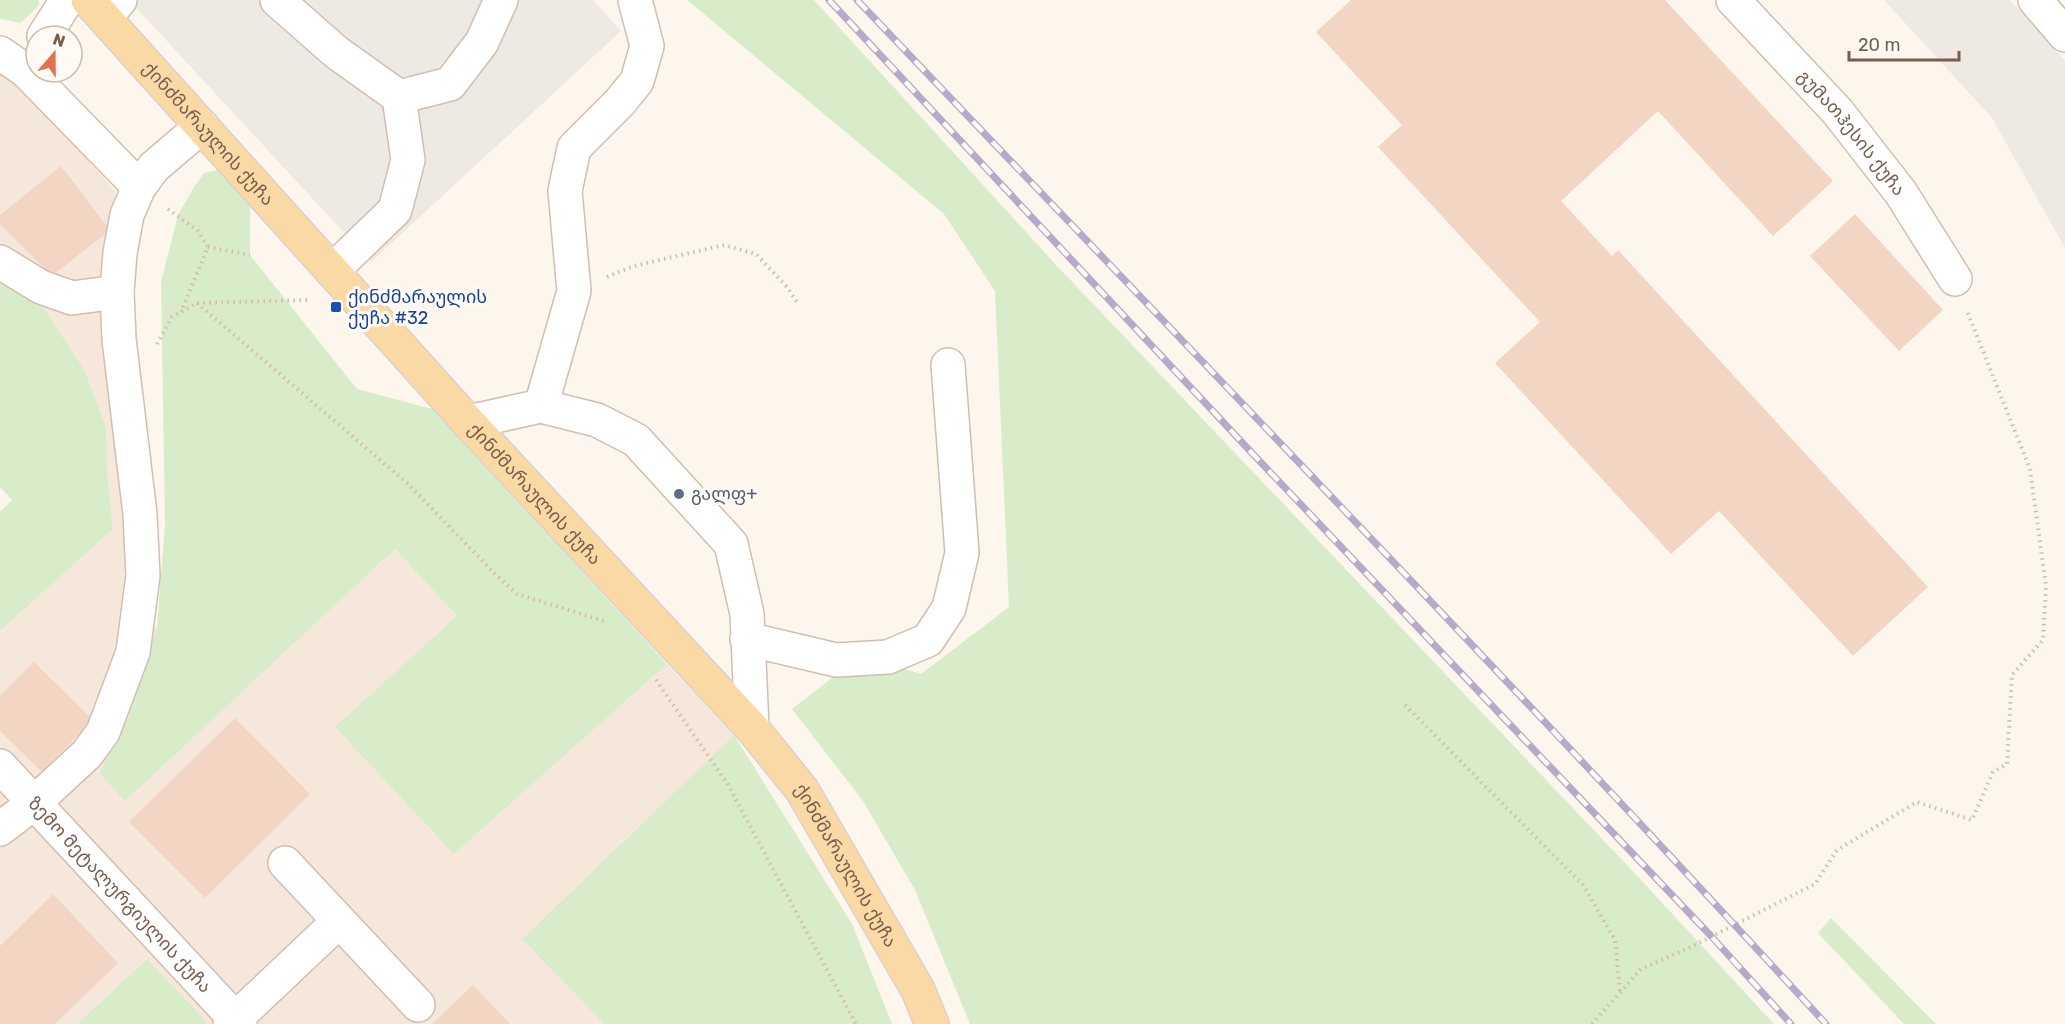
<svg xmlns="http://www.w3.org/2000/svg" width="2065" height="1024" viewBox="0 0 2065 1024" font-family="Rubik,'Noto Sans Georgian',sans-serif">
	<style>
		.residential { fill: #f5e8da }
		.industrial { fill: #efe9e4 }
		.green { fill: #d8ecc9 }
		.building { fill: #f3d5c3 }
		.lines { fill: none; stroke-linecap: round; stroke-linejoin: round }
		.minor-casing { stroke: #d1beb0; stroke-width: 36 }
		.major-casing { stroke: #dad1cd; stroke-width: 36 }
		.path { stroke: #d9b8a5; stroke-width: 4; stroke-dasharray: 1.5 4.5; stroke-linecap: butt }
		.minor { stroke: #fff; stroke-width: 33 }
		.major { stroke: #fbd9a5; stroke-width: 33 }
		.rail-casing { stroke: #b9a8c9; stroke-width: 7 }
		.rail { stroke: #fffaf3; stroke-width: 4.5; stroke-dasharray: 14; stroke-linecap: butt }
		.transit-dot { fill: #1a4fb4; stroke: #fffaf3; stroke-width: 2 }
		.service-dot { fill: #5c6f8a; stroke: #fffaf3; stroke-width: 2 }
		.labels { text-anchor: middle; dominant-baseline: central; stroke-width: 6; stroke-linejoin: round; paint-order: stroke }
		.street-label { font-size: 18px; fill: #7a5c4d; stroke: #fffaf3 }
		.transit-label { font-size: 18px; fill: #164399; stroke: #fffaf3; text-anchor: start }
		.service-label { font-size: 18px; fill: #4e5e75; stroke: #fffaf3; text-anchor: start }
	</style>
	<rect width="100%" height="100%" fill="#fdf6ec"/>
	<path class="residential" d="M0,69L13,77L116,192L115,209L129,535L125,621L157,627L128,718L99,773L125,800L395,549L457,616L455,853L667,664L734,735L522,939L604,1024H205L207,1022L147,959L77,1024H0V631L113,529L107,469L106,427L85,371L41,304L14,285L0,283Z"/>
	<path class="industrial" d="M129,0H593L621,31L371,262Z
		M1884,0H2010L2065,61V248L1992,118Z"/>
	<path class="green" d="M0,0H39V5L21,23L0,19Z
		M687,0H814L1058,267L1628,866L1774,1024H970L915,890L863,801L792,709L860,656L921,674L1009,607L995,291L944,214Z
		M219,170L250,204V255L357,389L432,409L667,664L454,854L335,727L457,616L395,549L125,801L99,773L128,718L157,627L165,525L161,282L178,215L194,187L204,173Z
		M0,283L14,285L41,304L85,371L106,427L107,469L113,529L0,631V512L12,500L0,487Z
		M734,735L852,924L892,1024H604L522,939Z
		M1831,918L1936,1024H1904L1818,933Z
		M147,959L207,1022L205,1024H77Z"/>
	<path class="building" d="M1351,0H1665L1833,181L1773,236L1658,111L1561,201L1612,256L1618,250L1928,587L1853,656L1719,511L1671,554L1495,363L1540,322L1378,147L1402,125L1316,32Z
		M61,166L110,230L52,276L0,224V215Z
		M1855,214L1943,310L1899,351L1810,256Z
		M34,662L93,720L42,772L0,731V696Z
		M235,718L310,794L205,898L129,822Z
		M53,894L118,963L55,1024H0V946Z
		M473,985L510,1024H432Z"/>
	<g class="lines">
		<defs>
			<g id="minor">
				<path d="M277,0L336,52L399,97L450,84L482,42L501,0"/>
				<path id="s1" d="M1733,0L1837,111L1901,193L1955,279"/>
				<path d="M2035,0L2065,35"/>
				<path d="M105,18L120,0"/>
				<path d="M44,36L67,0"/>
				<path d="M0,53L26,71L139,187"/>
				<path d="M0,262L41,287L72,298L117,292"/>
				<path d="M332,271L395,210L408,160L399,97"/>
				<path d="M541,406L574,291L565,191L574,148L620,102L637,81L647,46L635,0"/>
				<path d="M468,422L541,406L597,420L636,440L731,544L747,614L752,728"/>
				<path d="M747,639L836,660L888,657L928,640L949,608L962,553L948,365"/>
				<path id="s2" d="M0,766L240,1024"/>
				<path d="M0,829L34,803L87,754L103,732L133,652L143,576L140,514L119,339L117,292L120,253L127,215L139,187L154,167L202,126"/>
				<path d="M285,863L418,1005"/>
				<path d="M230,1024L339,921"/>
			</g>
			<g id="major">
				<path id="s3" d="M88,0L468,422L752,728L802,790L918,990L932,1024"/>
			</g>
		</defs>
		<use href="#minor" class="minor-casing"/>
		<use href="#major" class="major-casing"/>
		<path class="path" d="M168,209L198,231L208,247L181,312
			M208,247L250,255
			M607,277L634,266L724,245L756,254L787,287L797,302
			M197,303L408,484L496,575L517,594L604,621
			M157,344L172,317L197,303L310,300
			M656,680L727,783L856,1024
			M1405,705L1583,885L1615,940L1620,991
			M1592,1024L1641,969L1691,947L1815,884L1837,850L1917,802L1972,820L1993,772L2007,764L2012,675L2043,640L2046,586L2030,469L1967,311"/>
		<use href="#minor" class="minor"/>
		<use href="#major" class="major"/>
		<defs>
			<path id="rail" d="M829,0L1251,452L1711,936L1791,1024
				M857,0C1181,340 1508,678 1826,1024"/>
		</defs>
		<use href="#rail" class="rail-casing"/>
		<use href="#rail" class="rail"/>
	</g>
	<rect class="transit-dot" x="330" y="301" width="12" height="12" rx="3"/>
	<circle class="service-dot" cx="679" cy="494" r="6"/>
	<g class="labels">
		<g class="street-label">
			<text stroke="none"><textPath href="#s3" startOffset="180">ქინძმარაულის ქუჩა</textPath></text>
			<text stroke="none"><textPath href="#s1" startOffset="178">გუმათჰესის ქუჩა</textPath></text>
			<text stroke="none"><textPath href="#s3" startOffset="666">ქინძმარაულის ქუჩა</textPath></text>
			<text stroke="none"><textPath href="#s3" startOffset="1152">ქინძმარაულის ქუჩა</textPath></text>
			<text stroke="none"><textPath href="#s2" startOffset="176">ზემო მეტალურგიულის ქუჩა</textPath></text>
		</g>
		<g class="transit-label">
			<text x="348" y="297">ქინძმარაულის<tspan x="348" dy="21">ქუჩა #32</tspan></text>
		</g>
		<g class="service-label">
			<text x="691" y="494">გალფ+</text>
		</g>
	</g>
	<g transform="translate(54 54) rotate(20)"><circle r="28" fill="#fffaf3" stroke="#cabbb1" stroke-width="1.5"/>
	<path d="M0-4.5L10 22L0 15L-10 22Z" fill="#e76f51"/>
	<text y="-9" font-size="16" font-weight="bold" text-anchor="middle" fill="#7a5c4d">N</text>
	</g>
	<path d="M1849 51v9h110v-9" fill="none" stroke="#7a5c4d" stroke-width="3"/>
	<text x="1858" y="51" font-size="18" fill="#7a5c4d" stroke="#fffaf3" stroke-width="4.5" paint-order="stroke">20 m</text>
</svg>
